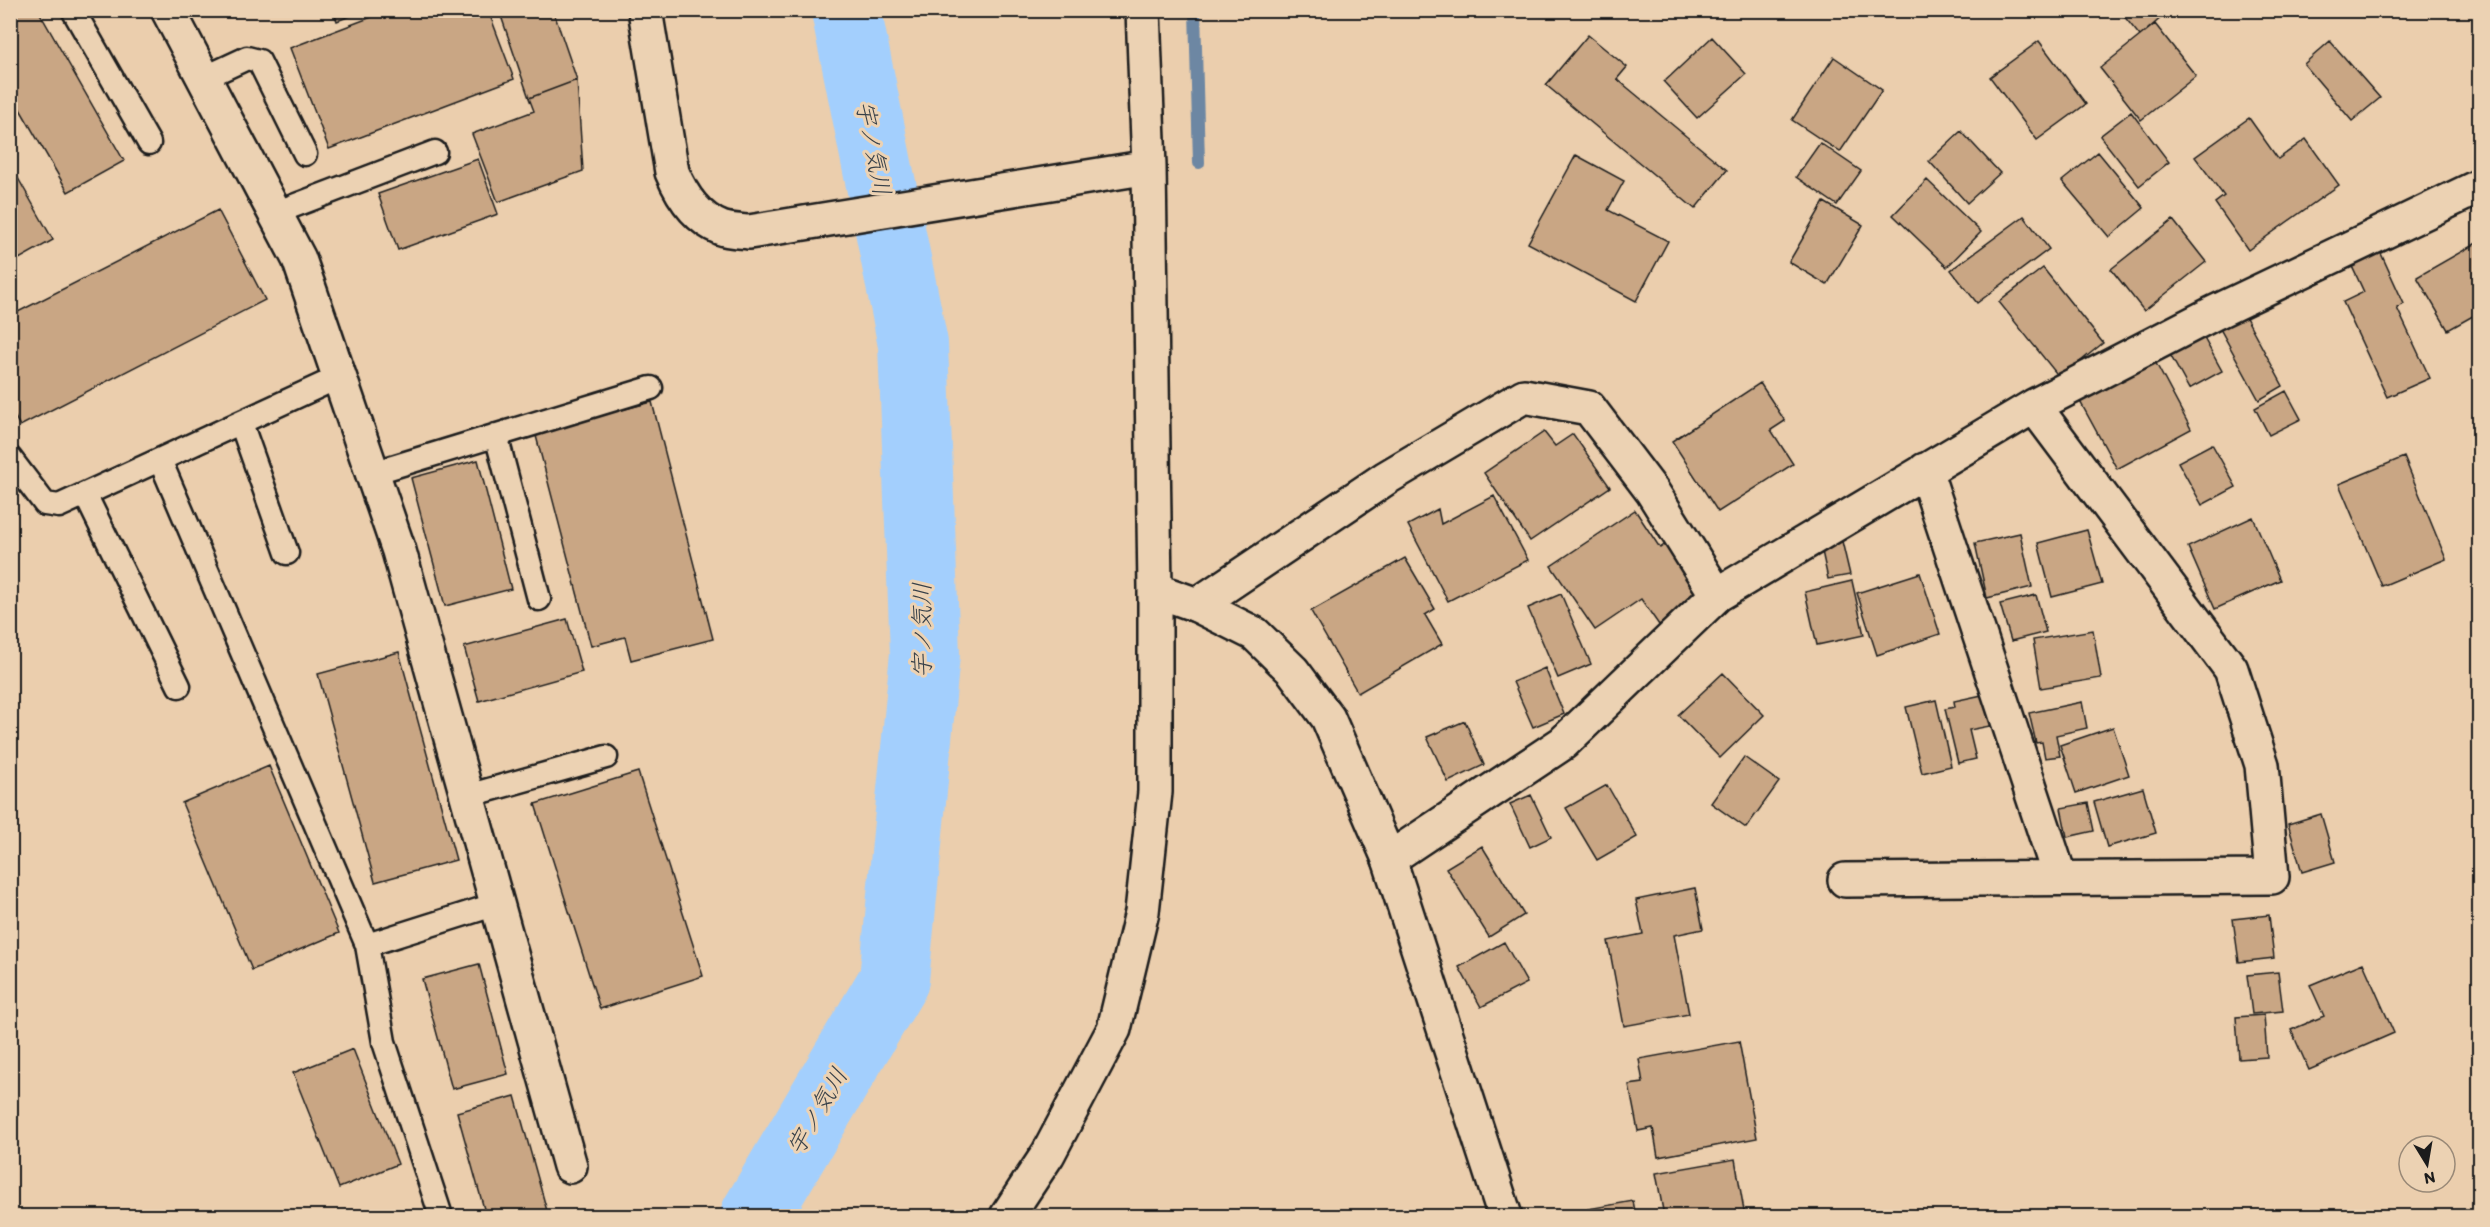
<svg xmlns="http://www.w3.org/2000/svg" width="2490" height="1227" viewBox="0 0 2490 1227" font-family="Itim,'Klee One',sans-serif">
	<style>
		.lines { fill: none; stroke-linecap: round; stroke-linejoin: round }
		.stream { stroke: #6d87a3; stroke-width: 12 }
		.river { stroke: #a3cffd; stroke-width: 70 }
		.building { fill: #c9a684; stroke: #1c1c1c; stroke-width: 1.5 }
		.lane-casing { stroke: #1c1c1c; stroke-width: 27 }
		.street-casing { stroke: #1c1c1c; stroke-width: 38 }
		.secondary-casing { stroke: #1c1c1c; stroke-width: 38 }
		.lane { stroke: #ecd2b3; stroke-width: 22 }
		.street { stroke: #ecd2b3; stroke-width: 33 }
		.secondary { stroke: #ecd2b3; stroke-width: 33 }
		.labels { text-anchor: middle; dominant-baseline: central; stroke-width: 6; stroke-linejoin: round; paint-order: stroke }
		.water-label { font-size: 24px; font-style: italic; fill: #374049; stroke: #ecd2b3 }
	</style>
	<rect width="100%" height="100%" fill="#ebcead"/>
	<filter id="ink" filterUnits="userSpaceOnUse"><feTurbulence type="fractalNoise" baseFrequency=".0167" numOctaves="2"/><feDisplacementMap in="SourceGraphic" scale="12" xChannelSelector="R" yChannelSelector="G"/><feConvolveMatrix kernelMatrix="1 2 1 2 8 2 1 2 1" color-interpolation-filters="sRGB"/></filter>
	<g filter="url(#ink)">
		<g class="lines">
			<path class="stream" d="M1195,10L1199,163"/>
			<path class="river" d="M755,1216L894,980L925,654L913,344L846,10"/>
		</g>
		<path class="building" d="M15,10H38L124,161L68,192L10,92V13Z
			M333,10H366L337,21Z
			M390,10H488L514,79L329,149L290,48Z
			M499,10H553L577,80L529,98Z
			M2119,10H2170L2140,36Z
			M2155,24L2196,76L2141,120L2100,68Z
			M1588,35L1627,67L1617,79L1727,170L1695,209L1546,85Z
			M1712,37L1746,74L1697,118L1664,82Z
			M2039,41L2086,104L2037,140L1990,77Z
			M2330,41L2380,98L2352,121L2304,64Z
			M1834,57L1882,90L1840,152L1792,120Z
			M577,80L583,171L498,202L472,134L534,111L529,98Z
			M2131,112L2169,162L2139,186L2100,136Z
			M2249,118L2278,159L2306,139L2339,185L2248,250L2215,203L2224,196L2195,157Z
			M1961,131L2000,173L1967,203L1929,161Z
			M1820,143L1861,171L1837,205L1796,177Z
			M2098,152L2144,208L2109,237L2062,181Z
			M1576,155L1624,181L1608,210L1668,241L1636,301L1528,243Z
			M478,159L498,214L398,250L378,194Z
			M10,164L53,240L10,264Z
			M1927,180L1981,232L1947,267L1893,215Z
			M1824,202L1863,225L1827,285L1789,262Z
			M218,210L265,300L20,426L10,408V316Z
			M2024,216L2049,249L1977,303L1951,270Z
			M2173,220L2206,262L2144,311L2111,269Z
			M2480,241V312L2448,330L2417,277Z
			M2378,247L2404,304L2397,308L2430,378L2387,397L2343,302L2364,292L2349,260Z
			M2043,268L2103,343L2060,378L1999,302Z
			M2243,312L2283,386L2259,400L2218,325Z
			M2200,331L2222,371L2189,389L2167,349Z
			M2151,354L2191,429L2117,469L2076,394Z
			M1760,383L1785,421L1771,430L1793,464L1718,512L1672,441Z
			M2286,391L2301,419L2269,435L2255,408Z
			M652,402L713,639L631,660L625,637L591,646L535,432Z
			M1544,432L1555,446L1573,434L1610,487L1530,541L1484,473Z
			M2212,444L2236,487L2202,505L2178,462Z
			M2404,457L2446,559L2382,586L2339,484Z
			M478,460L511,589L445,606L411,478Z
			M1494,496L1528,560L1448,601L1408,525L1438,509L1441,524Z
			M1635,510L1660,548L1667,543L1703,596L1659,625L1641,599L1595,630L1551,566Z
			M2253,517L2280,580L2215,609L2188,547Z
			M2087,530L2102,584L2052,597L2038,543Z
			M2020,533L2032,587L1987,598L1975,543Z
			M1841,537L1850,575L1828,579L1820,542Z
			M1405,558L1435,609L1425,615L1442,644L1358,693L1311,611Z
			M1920,573L1940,634L1877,655L1857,593Z
			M1852,581L1864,635L1817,645L1805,592Z
			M1561,594L1591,664L1558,678L1528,608Z
			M2036,595L2046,632L2011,641L2000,604Z
			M567,619L582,672L479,701L464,647Z
			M2093,630L2101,678L2041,688L2033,640Z
			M399,652L456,860L375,882L318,674Z
			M1545,668L1564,714L1533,727L1513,682Z
			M1723,673L1764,715L1720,758L1678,715Z
			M1987,694L1995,725L1969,730L1976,759L1958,763L1945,709L1955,707L1954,701Z
			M1936,700L1951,766L1922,773L1906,707Z
			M2082,702L2087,728L2056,735L2060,756L2045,758L2042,742L2036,743L2029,713Z
			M1465,721L1484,765L1448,782L1427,737Z
			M2113,727L2129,775L2076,793L2060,745Z
			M1744,757L1779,782L1746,828L1711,803Z
			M269,766L339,933L252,970L182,803Z
			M638,772L703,976L600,1009L535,804Z
			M1607,785L1637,837L1597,860L1566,808Z
			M2143,788L2156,833L2107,847L2094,802Z
			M1531,795L1551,837L1530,847L1510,804Z
			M2088,803L2094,831L2067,837L2061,808Z
			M2321,814L2335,862L2302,872L2288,824Z
			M1482,846L1524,915L1489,937L1446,868Z
			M1695,888L1703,929L1674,935L1689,1014L1624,1026L1608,941L1643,934L1636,900Z
			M2269,915L2274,958L2239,962L2233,919Z
			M1504,942L1527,983L1481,1007L1459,967Z
			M2363,963L2394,1033L2309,1070L2291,1030L2324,1016L2310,985Z
			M479,964L508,1074L452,1089L422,979Z
			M2278,972L2283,1011L2252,1014L2247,975Z
			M2264,1015L2267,1057L2239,1059L2236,1017Z
			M1739,1041L1757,1138L1658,1157L1653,1128L1638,1131L1629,1085L1643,1083L1639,1059Z
			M353,1049L398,1164L339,1188L293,1073Z
			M515,1096L547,1211L526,1216H486L457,1112Z
			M1735,1159L1745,1216H1664L1656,1173Z
			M1633,1201L1636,1216H1590L1588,1209Z"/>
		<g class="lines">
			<defs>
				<path id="lane" d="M73,10L149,143
					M204,78L247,58L259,61L305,154
					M275,213L435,152
					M241,423L287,553
					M496,435L539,599
					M10,458L45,504L59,506L339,377
					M160,460L367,945L497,904
					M373,473L651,388
					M85,494L179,686
					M467,796L606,757
					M367,945L384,1042L441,1216"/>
				<path id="street" d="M1925,470L2060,878
					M1197,605L1386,478L1524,396L1589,408L1652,491L1717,595
					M1389,859L1563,743L1717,595L2034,406L2214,313L2480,186
					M1845,880L2272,877L2262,765L2231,669L2034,406"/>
				<path id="secondary" d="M168,10L299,259L399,551L570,1166
					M645,10L672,172C682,196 696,218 721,228C729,231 740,231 749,232L1149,167
					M1155,590L1197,605L1255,634L1293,671L1328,718L1389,859L1505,1216
					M1007,1216L1048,1154L1114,1029L1142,912L1155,792V590L1149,167L1143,10"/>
			</defs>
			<use href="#lane" class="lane-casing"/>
			<use href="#street" class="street-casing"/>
			<use href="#secondary" class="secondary-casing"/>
			<use href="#lane" class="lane"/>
			<use href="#street" class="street"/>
			<use href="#secondary" class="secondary"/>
		</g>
	</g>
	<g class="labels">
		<g class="water-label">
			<text transform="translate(874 148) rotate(79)">宇ノ気川</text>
			<text transform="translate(921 630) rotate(-90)">宇ノ気川</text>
			<text transform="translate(817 1111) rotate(-60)">宇ノ気川</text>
		</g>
	</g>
	<rect width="2490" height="1227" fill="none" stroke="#ecd2b3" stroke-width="36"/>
	<rect x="18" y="18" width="2454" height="1191" fill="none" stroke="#1c1c1c" stroke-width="2" filter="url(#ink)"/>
	<g transform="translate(2427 1164) rotate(169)"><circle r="28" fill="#ecd2b3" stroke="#998977" stroke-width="1.5"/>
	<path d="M0-4.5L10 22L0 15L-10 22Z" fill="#1c1c1c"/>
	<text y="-9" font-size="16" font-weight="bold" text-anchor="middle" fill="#1c1c1c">N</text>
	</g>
</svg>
